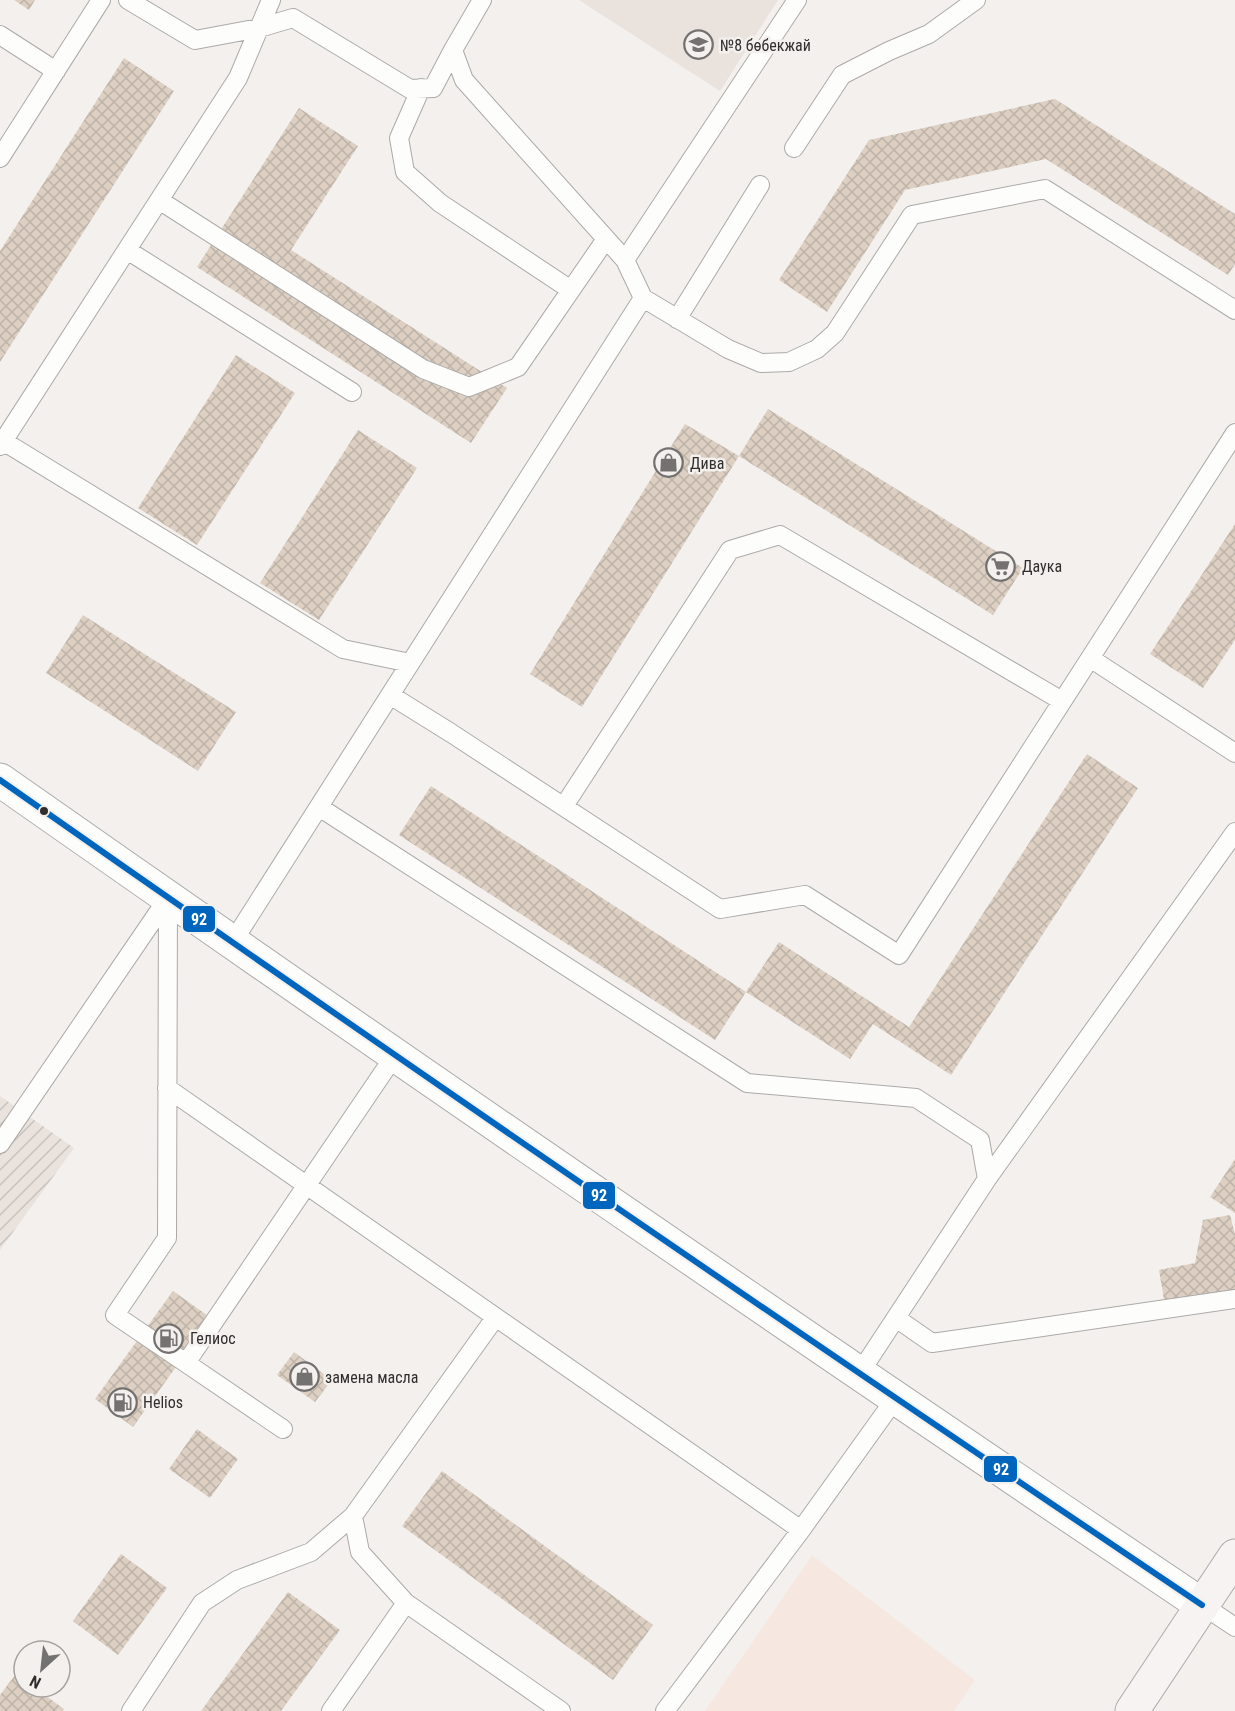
<svg xmlns="http://www.w3.org/2000/svg" width="1235" height="1711" viewBox="0 0 1235 1711" font-family="'Roboto Condensed',sans-serif">
	<style>
		.commercial { fill: #f6e8e1 }
		.industrial { fill: url(#industrial-furrows) }
		.built { fill: #e9e2dd }
		.building { fill: url(#building-cross-hatch) }
		.lines { fill: none; stroke-linecap: round; stroke-linejoin: round }
		.service-casing { stroke: #acaaa8; stroke-width: 20 }
		.tertiary-casing { stroke: #acaaa8; stroke-width: 35 }
		.secondary-casing { stroke: #acaaa8; stroke-width: 35 }
		.service { stroke: #fdfdfc; stroke-width: 18 }
		.tertiary { stroke: #fdfdfc; stroke-width: 33 }
		.secondary { stroke: #f7f3f2; stroke-width: 33 }
		.bus-1-casing { stroke: #f4f0ed; stroke-width: 10 }
		.bus-1 { stroke: #0065bd; stroke-width: 6 }
		.bus-dot { fill: #302e2d; stroke: #f4f0ed; stroke-width: 2 }
		.labels { text-anchor: middle; dominant-baseline: central; stroke-width: 5; stroke-linejoin: round; paint-order: stroke }
		.poi-label { font-size: 16px; fill: #302e2d; stroke: #f4f0ed; text-anchor: start }
		.line-badge { stroke: #f4f0ed; stroke-width: 2 }
		.badge-label { font-size: 16px; text-anchor: middle; font-weight: bold; fill: #fff }
	</style>
	<defs>
		<pattern id="industrial-furrows" width="10" height="10" patternUnits="userSpaceOnUse" patternTransform="scale(1.5)"><rect width="10" height="10" fill="#e9e2dd"/><path d="M-1 1l2-2M0 10L10 0M9 11l2-2" fill="none" stroke="#c8c2be"/></pattern>
		<pattern id="building-cross-hatch" width="8" height="8" patternUnits="userSpaceOnUse" patternTransform="scale(1.5)"><rect width="8" height="8" fill="#ddd0c3"/><path d="M0 0l8 8M0 8l8-8" fill="none" stroke="#beb3a8"/></pattern>
	</defs>
	<rect width="100%" height="100%" fill="#f3f0ee"/>
	<path class="commercial" d="M812,1555L975,1680L954,1711H705Z"/>
	<path class="industrial" d="M0,1096L74,1148L0,1250Z"/>
	<path class="built" d="M579,0H778L720,91Z"/>
	<path class="building" d="M14,0H35L29,10Z
		M124,58L174,91L0,362V251Z
		M1055,99L1235,214V264L1228,275L1046,159L905,190L827,312L779,280L869,140Z
		M299,108L358,146L291,250L507,388L471,443L197,267Z
		M236,355L295,393L197,545L138,508Z
		M768,409L1023,568L993,615L739,456Z
		M685,424L739,456L582,707L530,674Z
		M358,430L417,468L319,620L260,583Z
		M1235,524V640L1203,688L1150,654Z
		M83,615L236,712L198,771L46,673Z
		M1087,754L1138,788L951,1075L873,1024L850,1059L746,992L779,942L909,1027Z
		M431,786L746,992L715,1040L399,835Z
		M1235,1159V1213L1210,1197Z
		M1230,1215L1235,1234V1291L1165,1305L1159,1270L1195,1263L1203,1220Z
		M173,1291L211,1318L133,1427L95,1399Z
		M294,1352L332,1380L315,1402L277,1375Z
		M197,1429L238,1459L210,1498L169,1469Z
		M442,1471L653,1625L613,1680L402,1526Z
		M121,1554L167,1588L118,1655L73,1621Z
		M288,1592L340,1630L281,1711H201Z
		M16,1674L24,1680V1687H34L64,1709L63,1711H0V1695Z"/>
	<g class="lines">
		<defs>
			<path id="service" d="M128,0L195,40L259,28L293,18L410,89L433,88L453,50
				M0,35L56,71
				M421,88L399,138L405,172L440,203L571,290
				M794,148L842,75L889,51L929,34L976,0
				M0,158L101,0
				M159,200L423,369L469,387L518,367L606,239
				M127,250L352,392
				M625,260L797,0
				M643,298L728,349L761,363L789,362L817,349L835,333L912,215L1045,189L1235,310
				M677,319L760,185
				M3,441L343,649L410,663
				M0,446L238,78L271,0
				M1090,658L1235,753
				M390,695L451,733L720,909L805,895L899,955L1235,433
				M564,806L730,550L780,535L1062,701
				M319,807L747,1083L916,1098L980,1140L987,1179L859,1374
				M168,898L167,1238L115,1315L186,1363L395,1055
				M232,943L643,298L625,260L464,80L453,50L482,0
				M167,1088L801,1530
				M0,1144L168,898
				M987,1179L1235,832
				M896,1318L932,1343L1235,1299
				M186,1363L283,1429
				M353,1516L360,1552L406,1603L561,1711
				M1202,1605L1235,1627
				M131,1711L202,1603L237,1580L311,1552L353,1516L495,1318
				M331,1711L406,1603
				M665,1711L801,1530L895,1399"/>
			<path id="tertiary" d="M0,780C398,1059 799,1334 1202,1605"/>
			<path id="secondary" d="M1132,1711L1235,1556"/>
		</defs>
		<use href="#service" class="service-casing"/>
		<use href="#tertiary" class="tertiary-casing"/>
		<use href="#secondary" class="secondary-casing"/>
		<use href="#service" class="service"/>
		<use href="#tertiary" class="tertiary"/>
		<use href="#secondary" class="secondary"/>
		<defs>
			<path id="bus-1" d="M0,780C398,1059 799,1334 1202,1605"/>
		</defs>
		<use href="#bus-1" class="bus-1-casing"/>
		<use href="#bus-1" class="bus-1"/>
	</g>
	<defs>
		<symbol id="school-ring" viewBox="-11 -11 22 22"><circle r="9.5" fill="#f4f0ed" stroke="#747271" stroke-width="1.5"/><path d="M0-5L7-2L0 1L-7-2ZM-4 1L0 2.5L4 1V4Q0 6-4 4Z" fill="#747271"/></symbol>
		<symbol id="shop-ring" viewBox="-11 -11 22 22"><circle r="9.5" fill="#f4f0ed" stroke="#747271" stroke-width="1.5"/><path d="M-5-2.5h2.3a2.7 3.5 0 0 1 5.4 0H5L5.5 6h-11ZM-1.5-2.5h3a1.5 2.3 0 0 0-3 0Z" fill="#747271"/></symbol>
		<symbol id="supermarket-ring" viewBox="-11 -11 22 22"><circle r="9.5" fill="#f4f0ed" stroke="#747271" stroke-width="1.5"/><path d="M-6-5.5h2.5l.6 2H6L4.5 2H-2.5L-4.4-4H-6ZM-1.5 3.2a1.3 1.3 0 1 0 .1 0ZM3 3.2a1.3 1.3 0 1 0 .1 0Z" fill="#747271"/></symbol>
		<symbol id="fuel-ring" viewBox="-11 -11 22 22"><circle r="9.5" fill="#f4f0ed" stroke="#747271" stroke-width="1.5"/><path d="M-5.5-6h7V0h2V4h1.3V-2.5L3-4.5l.8-.8L6-3V5H2.5V1h-1V6h-7ZM-4.2-4.7v3.2H.2V-4.7Z" fill="#747271"/></symbol>
	</defs>
	<g fill-rule="evenodd">
		<use href="#school-ring" x="682" y="28" width="33" height="33"/>
		<use href="#shop-ring" x="652" y="446" width="33" height="33"/>
		<use href="#supermarket-ring" x="984" y="550" width="33" height="33"/>
		<use href="#fuel-ring" x="152" y="1322" width="33" height="33"/>
		<use href="#shop-ring" x="288" y="1360" width="33" height="33"/>
		<use href="#fuel-ring" x="106" y="1386" width="33" height="33"/>
	</g>
	<circle class="bus-dot" cx="44" cy="811" r="5"/>
	<g class="labels">
		<g class="poi-label">
			<text x="720" y="45">№8 бөбекжай</text>
			<text x="690" y="463">Дива</text>
			<text x="1022" y="566">Даука</text>
			<text x="190" y="1338">Гелиос</text>
			<text x="325" y="1377">замена масла</text>
			<text x="143" y="1402">Helios</text>
		</g>
	</g>
	<g class="line-badge">
		<rect x="182" y="905" width="34" height="28" rx="6" fill="#0065bd"/>
		<rect x="582" y="1181" width="34" height="29" rx="6" fill="#0065bd"/>
		<rect x="983" y="1455" width="35" height="28" rx="6" fill="#0065bd"/>
	</g>
	<g class="badge-label">
		<text x="199" y="925">92</text>
		<text x="599" y="1201">92</text>
		<text x="1001" y="1475">92</text>
	</g>
	<g transform="translate(42 1669) rotate(207)"><circle r="28" fill="#f4f0ed" stroke="#a6a2a0" stroke-width="1.5"/>
	<path d="M0-4.5L10 22L0 15L-10 22Z" fill="#747271"/>
	<text y="-9" font-size="16" font-weight="bold" text-anchor="middle" fill="#302e2d">N</text>
	</g>
</svg>
